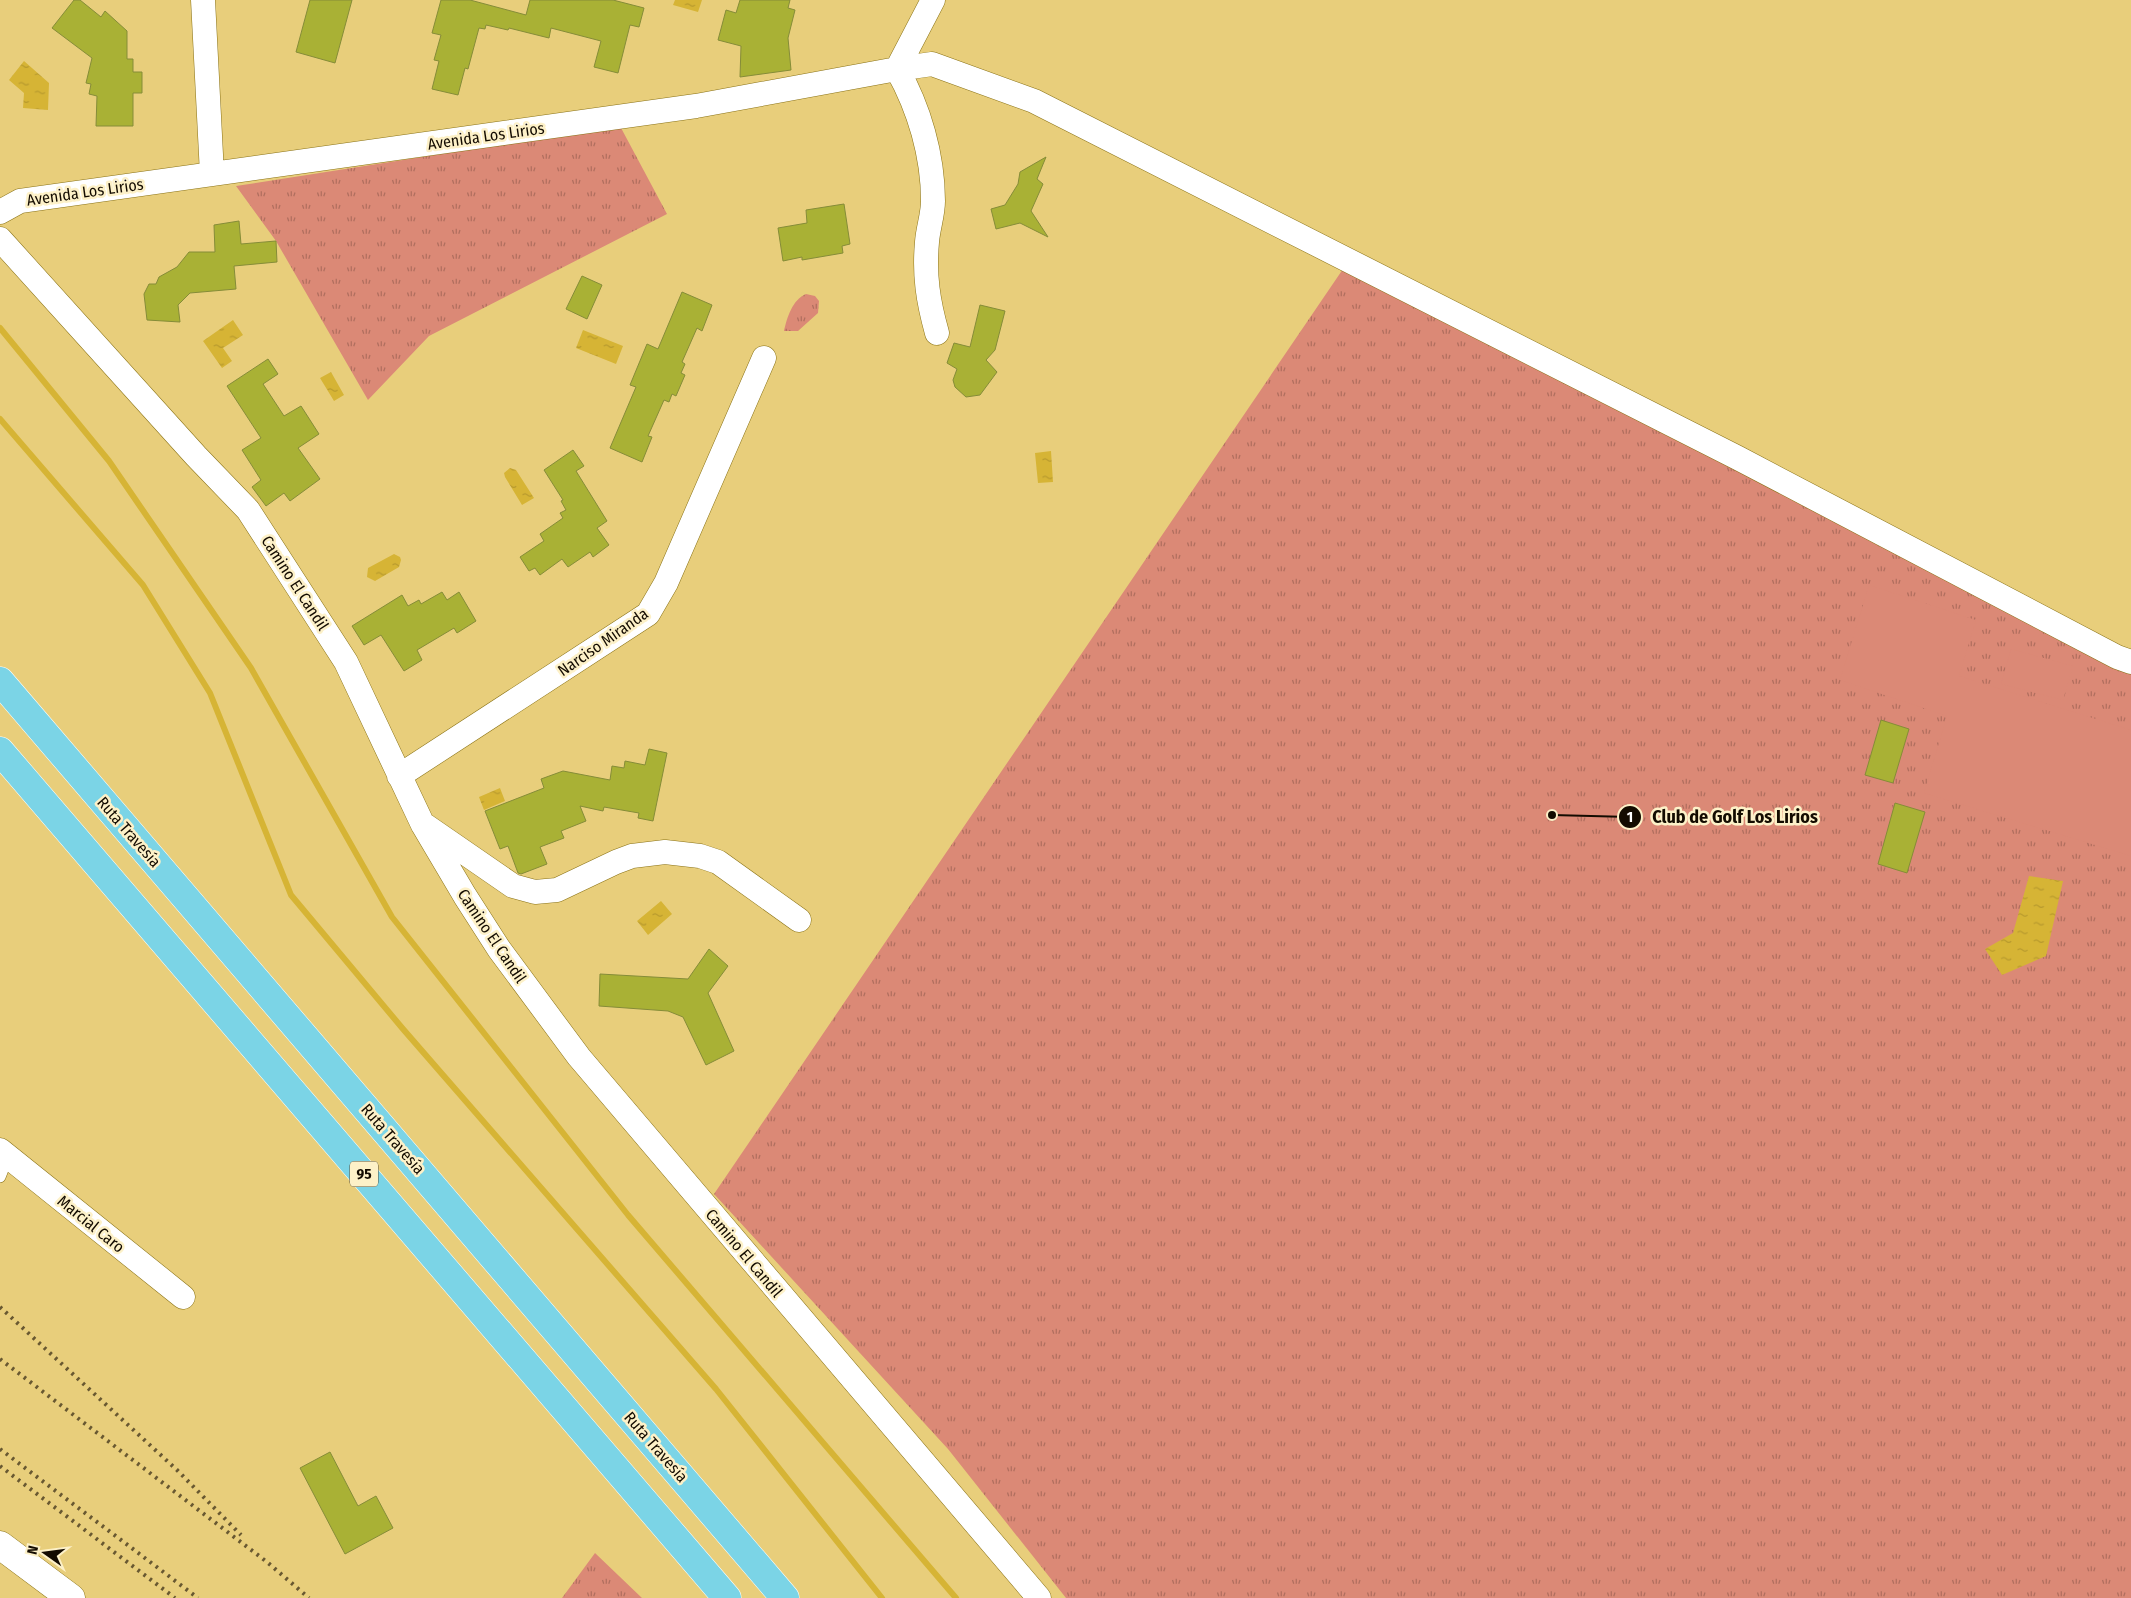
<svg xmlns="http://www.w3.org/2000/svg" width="2131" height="1598" viewBox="0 0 2131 1598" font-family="'Fira Sans Condensed',sans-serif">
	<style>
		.grass { fill: url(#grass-tufts) }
		.pitch { fill: #db8976 }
		.water { fill: url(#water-ripples) }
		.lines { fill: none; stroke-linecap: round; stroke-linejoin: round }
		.stream { stroke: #d6b435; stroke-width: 6 }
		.building { fill: #a9b135; stroke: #858c38 }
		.service-casing { stroke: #8a7215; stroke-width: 12 }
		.minor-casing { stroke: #8a7215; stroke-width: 25 }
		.secondary-casing { stroke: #8a7215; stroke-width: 29 }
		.trunk-casing { stroke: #fff; stroke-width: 29 }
		.service { stroke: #fff; stroke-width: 11 }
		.minor { stroke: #fff; stroke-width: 24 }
		.secondary { stroke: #fff; stroke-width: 28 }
		.trunk { stroke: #7bd4e6; stroke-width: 28 }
		.rail { stroke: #685831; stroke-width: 4; stroke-dasharray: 2.5 5; stroke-linecap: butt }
		.labels { text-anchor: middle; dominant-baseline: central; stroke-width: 5; stroke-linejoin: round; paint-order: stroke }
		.shield { fill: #fdf1c8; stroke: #59503c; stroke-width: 1 }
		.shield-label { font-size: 15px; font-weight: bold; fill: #130b00 }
		.street-label { font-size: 16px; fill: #130b00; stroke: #fdf1c8 }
		.leader { fill: none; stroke: #130b00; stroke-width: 2 }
		.callout-dot { fill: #130b00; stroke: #fdf1c8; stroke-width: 2 }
		.mark-label { font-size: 15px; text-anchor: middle; font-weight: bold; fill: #fff }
		.callout-label { font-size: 18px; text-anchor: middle; font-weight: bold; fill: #130b00; stroke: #fdf1c8; stroke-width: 5; stroke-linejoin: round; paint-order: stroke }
	</style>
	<defs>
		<pattern id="grass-tufts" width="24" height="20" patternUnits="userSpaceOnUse" patternTransform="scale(1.25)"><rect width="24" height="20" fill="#db8976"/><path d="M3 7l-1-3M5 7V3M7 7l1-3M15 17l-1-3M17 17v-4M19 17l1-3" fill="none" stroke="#b06e5e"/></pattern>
		<pattern id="water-ripples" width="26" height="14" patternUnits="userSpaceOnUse" patternTransform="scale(1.25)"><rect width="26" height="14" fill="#d6b435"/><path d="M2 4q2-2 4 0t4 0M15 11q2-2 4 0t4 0" fill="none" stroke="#b7992d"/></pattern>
	</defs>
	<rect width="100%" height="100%" fill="#e8ce7b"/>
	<path class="grass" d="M620,126L667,214L429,336L368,400L276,241L236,186Z
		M1343,269L1895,550L2130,674L2131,672V1598H1066L948,1449L714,1194Z
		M806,294L815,296L819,301L818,313L798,331H784C787,318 792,300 806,294Z
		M595,1553L642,1598H562Z"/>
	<path class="pitch" d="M1869,585L1976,620L1959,676L2131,730V856L1924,793L1947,716L1840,680Z
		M2011,649L2073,666L2063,700L2001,684Z"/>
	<path class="water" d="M675,0H702L698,12L673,5Z
		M24,61L49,83L48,110L23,108L24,93L9,80Z
		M233,320L243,335L223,348L232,361L222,368L203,341Z
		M583,330L623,346L616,364L576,348Z
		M331,372L344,395L334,401L320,378Z
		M1051,451L1053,482L1038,483L1035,453Z
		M510,468L516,470L534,498L522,505L505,477L504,473Z
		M394,554L400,557L401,560L399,567L375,581L367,577L368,568Z
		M500,788L505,801L484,810L479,797Z
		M2029,876L2063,881L2046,956L2002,975L1985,949L2013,933Z
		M661,901L672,914L648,935L637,921Z"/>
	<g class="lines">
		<path class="stream" d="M0,328L109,461L251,668L392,917L628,1215L956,1598
			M0,419L143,585L210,693L291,895L403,1029L716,1389L882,1598"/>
	</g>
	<path class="building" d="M74,0H80L101,17L105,11L127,31V59H133V72H142V93H133V126H96L97,96L89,94L91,84L86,83L92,58L52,28Z
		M310,0H352L335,63L296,52Z
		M441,0H470L526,15L530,0H613L644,8L639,27L630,25L618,73L594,67L601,41L551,28L549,38L509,28L508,30L486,25L485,29L479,28L468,69L465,68L458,95L432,89L439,61L434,60L441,35L432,33Z
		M740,0H790L788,8L795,10L788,38L791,70L740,77L741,46L718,40L726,10L736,13Z
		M1046,157L1037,179L1043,184L1031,211L1048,237L1020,223L996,229L991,209L1005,205L1018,184L1020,172Z
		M844,204L850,244L842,246L843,253L802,260V257L783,261L778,228L807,223L806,210Z
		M239,221L241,244L276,241L277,262L234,266L236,289L190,293L178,305L180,322L147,320L144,294L149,284H156L159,277L177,267L189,252H215L214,225Z
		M582,276L602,285L587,319L566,309Z
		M682,292L712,305L702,331L697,328L682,362L685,364L681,373L685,375L676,396L672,394L669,402L664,400L648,436L652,437L642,462L610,448L636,387L630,385L647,344L658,349Z
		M980,305L1005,311L995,350L986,360L997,372L980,395L966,397L955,387L953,380L957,369L947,363L954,343L970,347Z
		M268,359L278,374L263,384L284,416L301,406L319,434L298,448L320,479L290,501L284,493L266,506L252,487L261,480L242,450L261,438L227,386Z
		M573,450L584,466L576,471L607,521L597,528L609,545L593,557L590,552L568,567L562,559L540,575L535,568L529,571L520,557L544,541L540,534L563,518L560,513L566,510L561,501L563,500L544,470Z
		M442,592L447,600L459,592L476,621L457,633L454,628L417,650L422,660L404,671L381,635L364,645L352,626L402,595L408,606L419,600L421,604Z
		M1881,720L1909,729L1893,783L1865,775Z
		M649,749L667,753L653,821L638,818L639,813L604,807L603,811L580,806L586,821L561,831L564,838L540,847L547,864L521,874L518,873L508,846L500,849L485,811L544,788L541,779L563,771L610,780L612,766L624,768L625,761L645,765Z
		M1895,803L1925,812L1907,873L1878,864Z
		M709,949L728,966L708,993L734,1051L706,1065L683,1017L668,1011L599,1006L600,974L688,979Z
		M330,1452L358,1506L376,1496L393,1528L345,1554L300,1468Z"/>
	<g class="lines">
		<defs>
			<path id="service" d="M0,1177L8,1157"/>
			<path id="minor" d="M203,0L212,174
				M0,212L20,201L696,106L897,69L933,0
				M0,239L196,456L248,510L346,662L423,825L465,896L499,949L579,1057L1039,1598
				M937,333C928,301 924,275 927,242C928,228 933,215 933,201C933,155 919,108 897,69L932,64L1034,101L1738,458L2117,657L2131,662
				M399,776L648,614L666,583L764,358
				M426,826L513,886L535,892L557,890L616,862L632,856L665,852L700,856L718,862L799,920
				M0,1150L183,1297"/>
			<path id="secondary" d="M0,1545L71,1598"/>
			<path id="trunk" d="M0,681L785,1598
				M0,751L727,1598"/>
		</defs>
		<use href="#service" class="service-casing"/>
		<use href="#minor" class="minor-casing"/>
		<use href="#secondary" class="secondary-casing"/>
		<use href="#trunk" class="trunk-casing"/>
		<use href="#service" class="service"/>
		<use href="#minor" class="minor"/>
		<use href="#secondary" class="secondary"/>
		<use href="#trunk" class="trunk"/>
		<path class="rail" d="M0,1307L177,1470L241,1535
			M0,1359L267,1562L309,1598
			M0,1449L198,1598
			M0,1466L175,1598"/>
	</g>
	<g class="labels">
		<rect class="shield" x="350" y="1161.5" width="28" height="25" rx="4"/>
		<g class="shield-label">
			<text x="364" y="1174">95</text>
		</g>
		<g class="street-label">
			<text transform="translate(486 136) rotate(-8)">Avenida Los Lirios</text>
			<text transform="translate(85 192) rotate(-8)">Avenida Los Lirios</text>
			<text transform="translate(295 583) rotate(57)">Camino El Candil</text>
			<text transform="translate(603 642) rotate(-35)">Narciso Miranda</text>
			<text transform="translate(129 832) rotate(49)">Ruta Travesía</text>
			<text transform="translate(492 936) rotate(56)">Camino El Candil</text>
			<text transform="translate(393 1139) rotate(49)">Ruta Travesía</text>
			<text transform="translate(91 1224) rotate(39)">Marcial Caro</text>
			<text transform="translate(744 1253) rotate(50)">Camino El Candil</text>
			<text transform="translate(656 1447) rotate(49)">Ruta Travesía</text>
		</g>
	</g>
	<path class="leader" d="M1552 815L1630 817"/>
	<g class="callout-dot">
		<circle cx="1552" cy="815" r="5"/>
		<circle cx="1630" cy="817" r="12"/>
	</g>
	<g class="mark-label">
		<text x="1630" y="822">1</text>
	</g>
	<g class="callout-label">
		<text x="1735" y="823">Club de Golf Los Lirios</text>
	</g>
	<g transform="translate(45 1553) rotate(284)" stroke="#fdf1c8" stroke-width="4" paint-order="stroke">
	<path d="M0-4L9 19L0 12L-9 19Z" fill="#130b00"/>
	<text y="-8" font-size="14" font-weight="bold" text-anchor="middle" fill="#130b00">N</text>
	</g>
</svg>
